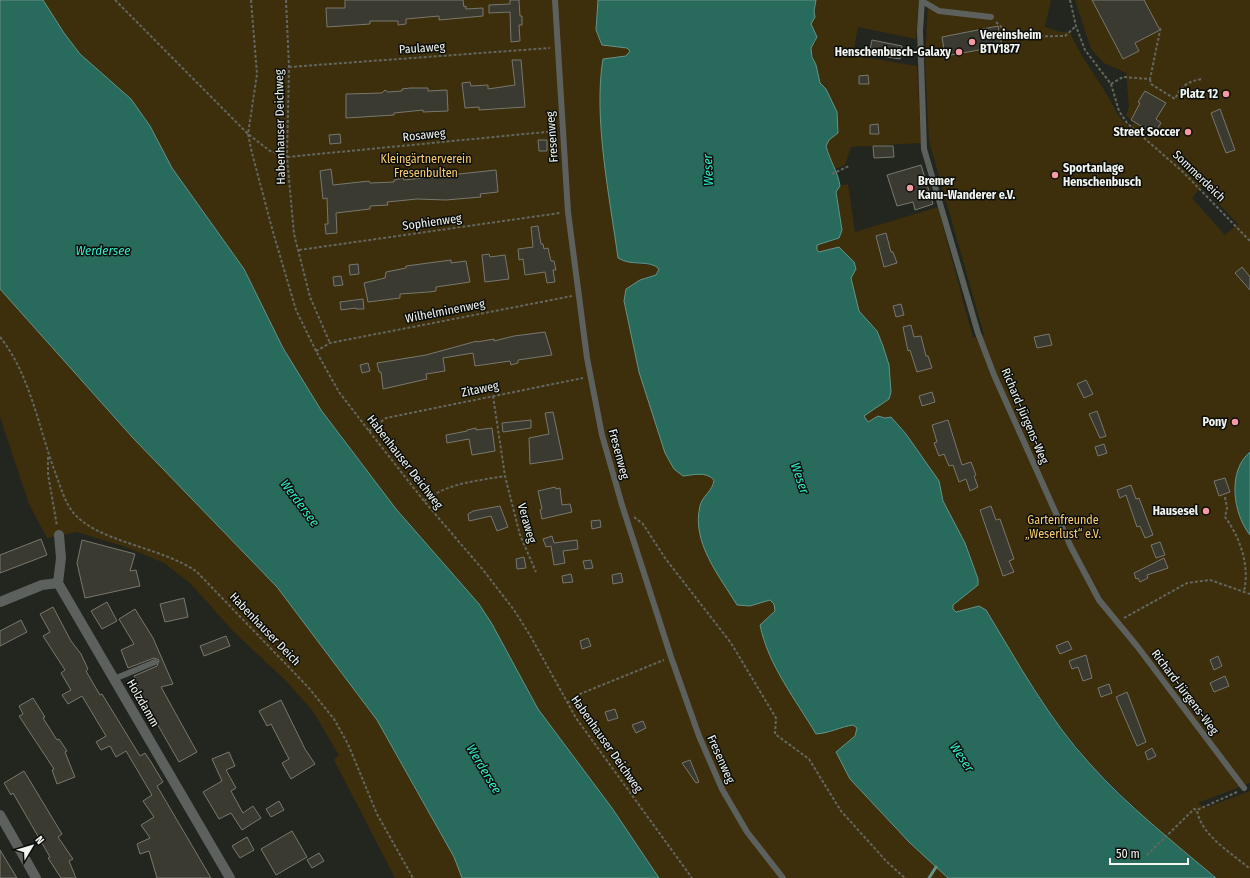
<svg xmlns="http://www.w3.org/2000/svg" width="1250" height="878" viewBox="0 0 1250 878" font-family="'Fira Sans Condensed',sans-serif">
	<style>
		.green { fill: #3d2e0c; fill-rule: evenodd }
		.water { fill: #286b5c; stroke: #659488 }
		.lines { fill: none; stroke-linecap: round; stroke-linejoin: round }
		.stream { stroke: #659488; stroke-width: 3 }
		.building { fill: #3a3a31; stroke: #78786e }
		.path { stroke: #636760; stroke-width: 2; stroke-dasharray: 3 2; stroke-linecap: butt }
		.lane { stroke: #5d615e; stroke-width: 6 }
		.street { stroke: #5d615e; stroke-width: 10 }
		.poi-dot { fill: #f49aa2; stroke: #0c0e0b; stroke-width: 1.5 }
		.labels { text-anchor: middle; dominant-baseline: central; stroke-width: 3; stroke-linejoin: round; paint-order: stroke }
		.poi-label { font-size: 12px; font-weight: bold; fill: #f2f5f0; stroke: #0c0e0b; text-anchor: end }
		.street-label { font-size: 12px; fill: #f2f5f0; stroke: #0c0e0b }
		.park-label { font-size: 12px; fill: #f8cb71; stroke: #0c0e0b }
		.water-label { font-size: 13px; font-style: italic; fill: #2fecca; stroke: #0c0e0b }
	</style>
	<rect width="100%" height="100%" fill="#22261e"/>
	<path class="green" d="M43,0H598L596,30L601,44L627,48L630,51L626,56L603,59C593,117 610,199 618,258L635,264L656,265L659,269L656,275L640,280L624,301L639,372L665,453L683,476C693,475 706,471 714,480L713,487L700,505L698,524L708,558L750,606L770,600L774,604L775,611L770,617L763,640L780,675L816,734C830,733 840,727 853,725L857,729L855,736L836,752L850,779L909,842L948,878H659L612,808L538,709L492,624L479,604L396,509L321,410L283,348L244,269L172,168L150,126L131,99L80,54L64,34Z
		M816,0H919L916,39L858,27L852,58L863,57L917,66L921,143L851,147L845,165L834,170L826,146L829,140L838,133C836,122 836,109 831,99C829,93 824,89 820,84C819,82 812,52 811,48L816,42L811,24L815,17L814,11Z
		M928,0H1051L1045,27L1060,32H1070C1080,57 1097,76 1110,100C1116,110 1119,120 1130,127L1134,122L1126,116L1129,107L1126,73L1104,63L1091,49L1075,0H1250V452C1227,470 1234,514 1250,535V783L1198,803L1205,808L1250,791V878H1216L1157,829L1090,764L1056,721L1034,689L963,611L956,612L953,609V605L978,585V579L965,543L943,501L939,481L906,434L891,417L885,418L878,416L868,422L864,416L891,392L889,364L877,332L859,311L851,278L856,269L839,247L819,252L816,247L817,245L839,238L842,230L836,192L840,186L848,184L855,232L938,207L973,338L984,335L929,141L925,63ZM1202,186L1238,224L1225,235L1192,198Z
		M0,289L133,438L277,587L377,720L454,857L462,878H395L334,760L339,755L312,710L286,681L233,631L190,583L164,563L126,547L77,532L47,538L29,504L0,417Z"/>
	<path class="water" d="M0,0H43L64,33L80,54L131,99L150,126L172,168L244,269L283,348L321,410L396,509L479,604L492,624L538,709L612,808L659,878H462L454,857L377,720L277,587L133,438L0,289Z
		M598,0H816L814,11L815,17L811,24L817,37L811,48L812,57L816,65L820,83L826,89L837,112L838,133L829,140L826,146C830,161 838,172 840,186L836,192L842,230L839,238L817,245V250L819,252L839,247L854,262L856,269L851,278L859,311L877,331L883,346L889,365L891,392L889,399L864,416L868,422L878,416L885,418L891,417L906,434L939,481L943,501L965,543L978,579V585L953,605V609L956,612L979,606L986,610C1018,663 1048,718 1090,764C1128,806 1173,842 1216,878H948L909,842L850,779L836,752L855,736L857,728L853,725C840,727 830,733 816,734C796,700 768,665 760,625L775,611L774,604L770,600L750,606L737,605C720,577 691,542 700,506C702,496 713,491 714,480C706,471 693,475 683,476L674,469L665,453L639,372L624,301L626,289L640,280L656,275L659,269C650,259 632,267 618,258C610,199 593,117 603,59L626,56L630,51L627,48L602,45L596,30Z
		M1250,452V535C1233,514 1227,471 1250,452Z"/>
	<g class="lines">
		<path class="stream" d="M929,878L936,867"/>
	</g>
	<path class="building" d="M345,0H463L464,7L466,6V9L483,8V16L439,20V16L406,19V24L398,25V21H370V24L327,27L326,8H345Z
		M510,0H519L520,16H522V25H519L520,41L511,42L510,12L489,13V5L510,4Z
		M1092,0H1144L1160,30L1135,43L1139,51L1123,59Z
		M998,26L1002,46L945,56L942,37Z
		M872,40L902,46L900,59L869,54Z
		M512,60H521L525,107L479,110V107L465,108L462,83L470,82L471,86L488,85V89L515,85Z
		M868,75L869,84H859V76Z
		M410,88H428V91L447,90L448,111L423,112V110L394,113V115L346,118V94L382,93L385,90L388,92L402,91V89Z
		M1145,91L1166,103L1156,119L1161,123L1154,134L1131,120L1140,103L1138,102Z
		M1220,109L1235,150L1226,153L1211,113Z
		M878,124L879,134H870V125Z
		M340,134L341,143L330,144L329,135Z
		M538,140H547V151H539Z
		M873,146H893L894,157L874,158Z
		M921,165L933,204L915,210L913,202L897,206L887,175Z
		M331,169L333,185L369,181L370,183L394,182V180L403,178L404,180L496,170L498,192L480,194L481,197L446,200L417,199L387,202L388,205L370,206V209L336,213L337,233L326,234L325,224H328L327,198L323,199L320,171Z
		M538,226L541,244H543L544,249L548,248L551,261H554L556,270H553L555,282L547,283L545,272L525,275L523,259L519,260L518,249L533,247L531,227Z
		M886,233L891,252H893L897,263L884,267L876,236Z
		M489,254L490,257L505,255L509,279L485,282L482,255Z
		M451,260V263L466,261L470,282L436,287V291L429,292L400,294V298L368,302L364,283L385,278L386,272L406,268V266Z
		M358,264L359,274L350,275L349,265Z
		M1242,267L1250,277V290L1235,273Z
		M341,276L343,285L334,286L333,277Z
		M363,299L364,309H356V308L341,310L340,302Z
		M901,304L904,315L896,317L893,306Z
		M911,325L914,337L921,336L926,356H928L932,368L917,372L910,350L908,351L903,327Z
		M545,332L552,355L518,360V363L511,365L510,361L475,366L473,353L443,358L445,371L426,374L427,379L383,389L381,372H379L377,363L426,355L477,341V342L494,339V341L514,336Z
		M1049,334L1052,345L1037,348L1034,337Z
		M368,363L370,371L362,373L360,365Z
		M1086,380L1093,394L1084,398L1077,384Z
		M932,392L935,402L922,406L919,396Z
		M1097,411L1106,436L1100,438L1089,414Z
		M553,412L563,459L530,464L529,438L549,434L545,413Z
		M531,420V428L503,432L502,423Z
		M948,420L962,465L971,462L976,475L974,476L978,487L970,491L966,479L959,482L953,465L949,466L944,454L939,456L934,443L937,442L932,425Z
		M476,428V430L492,428L495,451L472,455L469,439L447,443L446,435L467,431V430Z
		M1104,444L1107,453L1098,456L1095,447Z
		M1225,478L1230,492L1219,496L1214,481Z
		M1131,485L1136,499L1139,498L1153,535L1145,538L1140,526L1137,527L1126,495L1120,498L1117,490Z
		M555,487L556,489L560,488L562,505L570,504L572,512L542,519L540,510L542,509L538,491Z
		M500,506L508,527L497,531L491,516L469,521L468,514L473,511Z
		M991,506L996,520L1000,519L1014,559L1009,561L1014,572L1003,576L980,510Z
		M600,520L601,527L592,529L591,521Z
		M552,536L554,543L577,540L578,549L563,551L565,563L554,565L551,546L546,547L543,539Z
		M41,539L47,555L0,573V555Z
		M82,540L135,554L130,571L136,570L140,586L85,598L77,563Z
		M1160,542L1165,555L1156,558L1151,545Z
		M524,557L526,568L517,569L516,559Z
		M1164,558L1168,568L1147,575L1148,578L1140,582L1138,578L1136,579L1134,573Z
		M591,560L593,568L585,569L583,561Z
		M621,573L623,582L613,584L612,575Z
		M571,574L573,582L563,583L562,576Z
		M184,598L188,617L165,622L160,604Z
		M107,602L117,621L102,629L91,611Z
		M53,607L71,641L81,654L88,669L86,671L100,695L102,694L140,756L145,753L151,762L163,782L157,786L211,878H157L149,851L140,854L137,844L150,838L141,825L154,817L143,801L152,795L126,751L116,757L110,746L101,750L96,742L106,736L82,696L68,704L62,695L71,690L61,673L65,670L43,636L50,632L40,614Z
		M135,609L153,638L173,684L161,687L197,752L179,762L140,694L134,676L157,666L159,660L154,658L128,668L121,650L134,644L119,619Z
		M21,620L27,632L0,646V631Z
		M226,636L230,646L204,656L200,646Z
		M588,638L591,646L582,649L580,641Z
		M1068,641L1072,649L1060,654L1056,646Z
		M1086,655L1092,678L1083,681L1078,667L1072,669L1069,661Z
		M1218,656L1222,666L1214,670L1210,660Z
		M1225,676L1229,686L1214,692L1210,683Z
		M1109,684L1112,693L1101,697L1098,688Z
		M1127,692L1146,742L1137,746L1116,697Z
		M33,698L45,717L43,718L57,740L59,739L67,751L65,752L75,777L57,784L52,770L54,769L19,716L23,714L19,706Z
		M281,700L305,749L315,764L291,779L282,763L289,759L271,724L267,726L259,711Z
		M615,709L618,718L608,721L605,712Z
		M643,721L646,728L636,733L632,725Z
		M1152,748L1156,756L1148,760L1145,752Z
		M229,752L235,766L226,770L236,788L231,791L243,813L253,806L261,818L242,830L231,813L219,819L203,792L222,781L212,759Z
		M690,760L699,782L696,783L682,763Z
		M24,771L62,834L58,837L73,859L69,861L76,878H61L48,858L50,857L13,793L11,795L4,783Z
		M279,801L284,810L271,817L266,809Z
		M292,831L307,857L276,875L261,849Z
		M247,837L254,850L240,858L232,846Z
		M0,850L17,878H0Z
		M319,853L324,861L312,868L307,860Z"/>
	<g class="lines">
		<path class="path" d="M115,0L248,134L270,151L287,157L556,131
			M251,0L257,74L248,134L252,153L273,232L296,310L316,351L339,392L369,431L424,501L484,571L514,610L531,637L576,718L692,878
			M286,0L289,67L287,157L294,234L310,297L330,343
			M1070,0L1076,26L1085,50L1111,84L1119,111L1127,123L1183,172L1250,241
			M996,22L1012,37
			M1000,37L1065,36L1076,26
			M289,67L550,48
			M1150,79L1151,84L1175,99C1181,86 1188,81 1203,79
			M1111,84L1123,77L1150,79L1161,26
			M832,174L849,166
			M299,250L560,213
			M0,337C30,374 39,429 55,472C60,485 64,500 72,511C95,542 163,547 197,572L308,687L334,719L348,744L377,814L413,878
			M316,351L330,343L572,296
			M493,396L505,476L520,535L536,572
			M369,431L386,418L583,378
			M48,457V474L57,526
			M1225,497L1227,508L1225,517C1240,537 1250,566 1244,591
			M424,501C448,483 476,481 505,476
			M634,517L643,524L665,558L731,643L776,718L775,734L809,759L841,811L887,862L905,878
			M1124,618L1187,583L1210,580L1250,594
			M567,703L580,694L664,660
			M1237,792L1197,810C1201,836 1232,853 1250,869
			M1147,855L1194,809L1197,810"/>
		<path class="lane" d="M555,0L568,212L587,358L602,435L622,505L671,657L699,736L722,789L747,832L783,878
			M922,0L920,31L924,149L978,333L994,375L1071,547L1099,600L1137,646L1244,788
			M922,1L939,11L991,17
			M114,679L155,662"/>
		<path class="street" d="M59,535L61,558L58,583L230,878
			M0,602L42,585L58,583
			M0,815L36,878"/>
	</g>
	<g class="poi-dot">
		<circle cx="972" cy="42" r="4"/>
		<circle cx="959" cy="52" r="4"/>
		<circle cx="1226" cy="94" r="4"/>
		<circle cx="1188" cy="132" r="4"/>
		<circle cx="1055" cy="175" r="4"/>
		<circle cx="910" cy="188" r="4"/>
		<circle cx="1235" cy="422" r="4"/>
		<circle cx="1206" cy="511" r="4"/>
	</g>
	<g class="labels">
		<g class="poi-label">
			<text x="980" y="35" text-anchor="start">Vereinsheim<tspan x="980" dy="14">BTV1877</tspan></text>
			<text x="951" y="52">Henschenbusch-Galaxy</text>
			<text x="1218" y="94">Platz 12</text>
			<text x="1180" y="132">Street Soccer</text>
			<text x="1063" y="168" text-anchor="start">Sportanlage<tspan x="1063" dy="14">Henschenbusch</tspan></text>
			<text x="918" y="181" text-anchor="start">Bremer<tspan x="918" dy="14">Kanu-Wanderer e.V.</tspan></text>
			<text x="1227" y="422">Pony</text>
			<text x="1198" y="511">Hausesel</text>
		</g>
		<g class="street-label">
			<text transform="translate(422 48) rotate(-4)">Paulaweg</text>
			<text transform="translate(280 127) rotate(-91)">Habenhauser Deichweg</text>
			<text transform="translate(424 135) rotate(-6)">Rosaweg</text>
			<text transform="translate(552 137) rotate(-94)">Fresenweg</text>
			<text transform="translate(1199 176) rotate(44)">Sommerdeich</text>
			<text transform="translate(432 222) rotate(-8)">Sophienweg</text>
			<text transform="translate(445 311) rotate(-11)">Wilhelminenweg</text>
			<text transform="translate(480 389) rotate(-12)">Zitaweg</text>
			<text transform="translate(1025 416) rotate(67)">Richard-Jürgens-Weg</text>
			<text transform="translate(619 454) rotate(75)">Fresenweg</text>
			<text transform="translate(405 462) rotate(52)">Habenhauser Deichweg</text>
			<text transform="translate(527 523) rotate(74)">Veraweg</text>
			<text transform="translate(265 629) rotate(46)">Habenhauser Deich</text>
			<text transform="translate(1185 692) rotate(53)">Richard-Jürgens-Weg</text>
			<text transform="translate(143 703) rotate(60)">Holzdamm</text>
			<text transform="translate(607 744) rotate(55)">Habenhauser Deichweg</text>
			<text transform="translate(721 759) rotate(66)">Fresenweg</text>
		</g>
		<g class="park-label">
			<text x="426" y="159">Kleingärtnerverein<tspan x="426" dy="14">Fresenbulten</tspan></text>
			<text x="1063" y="520">Gartenfreunde<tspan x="1063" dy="14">„Weserlust“ e.V.</tspan></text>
		</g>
		<g class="water-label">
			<text transform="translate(708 170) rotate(-92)">Weser</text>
			<text x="103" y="250">Werdersee</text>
			<text transform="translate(800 478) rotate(71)">Weser</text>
			<text transform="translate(300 503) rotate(53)">Werdersee</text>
			<text transform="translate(962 757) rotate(56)">Weser</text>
			<text transform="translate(484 769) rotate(59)">Werdersee</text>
		</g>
	</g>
	<g transform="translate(32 846) rotate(52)" stroke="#0c0e0b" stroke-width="3" paint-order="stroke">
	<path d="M0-3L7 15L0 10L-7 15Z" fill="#f2f5f0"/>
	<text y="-6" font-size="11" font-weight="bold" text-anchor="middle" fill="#f2f5f0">N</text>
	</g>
	<path d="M1110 858v6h78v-6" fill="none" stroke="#f2f5f0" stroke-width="2"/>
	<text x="1116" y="858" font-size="12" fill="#f2f5f0" stroke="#0c0e0b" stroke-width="3" paint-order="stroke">50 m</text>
</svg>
